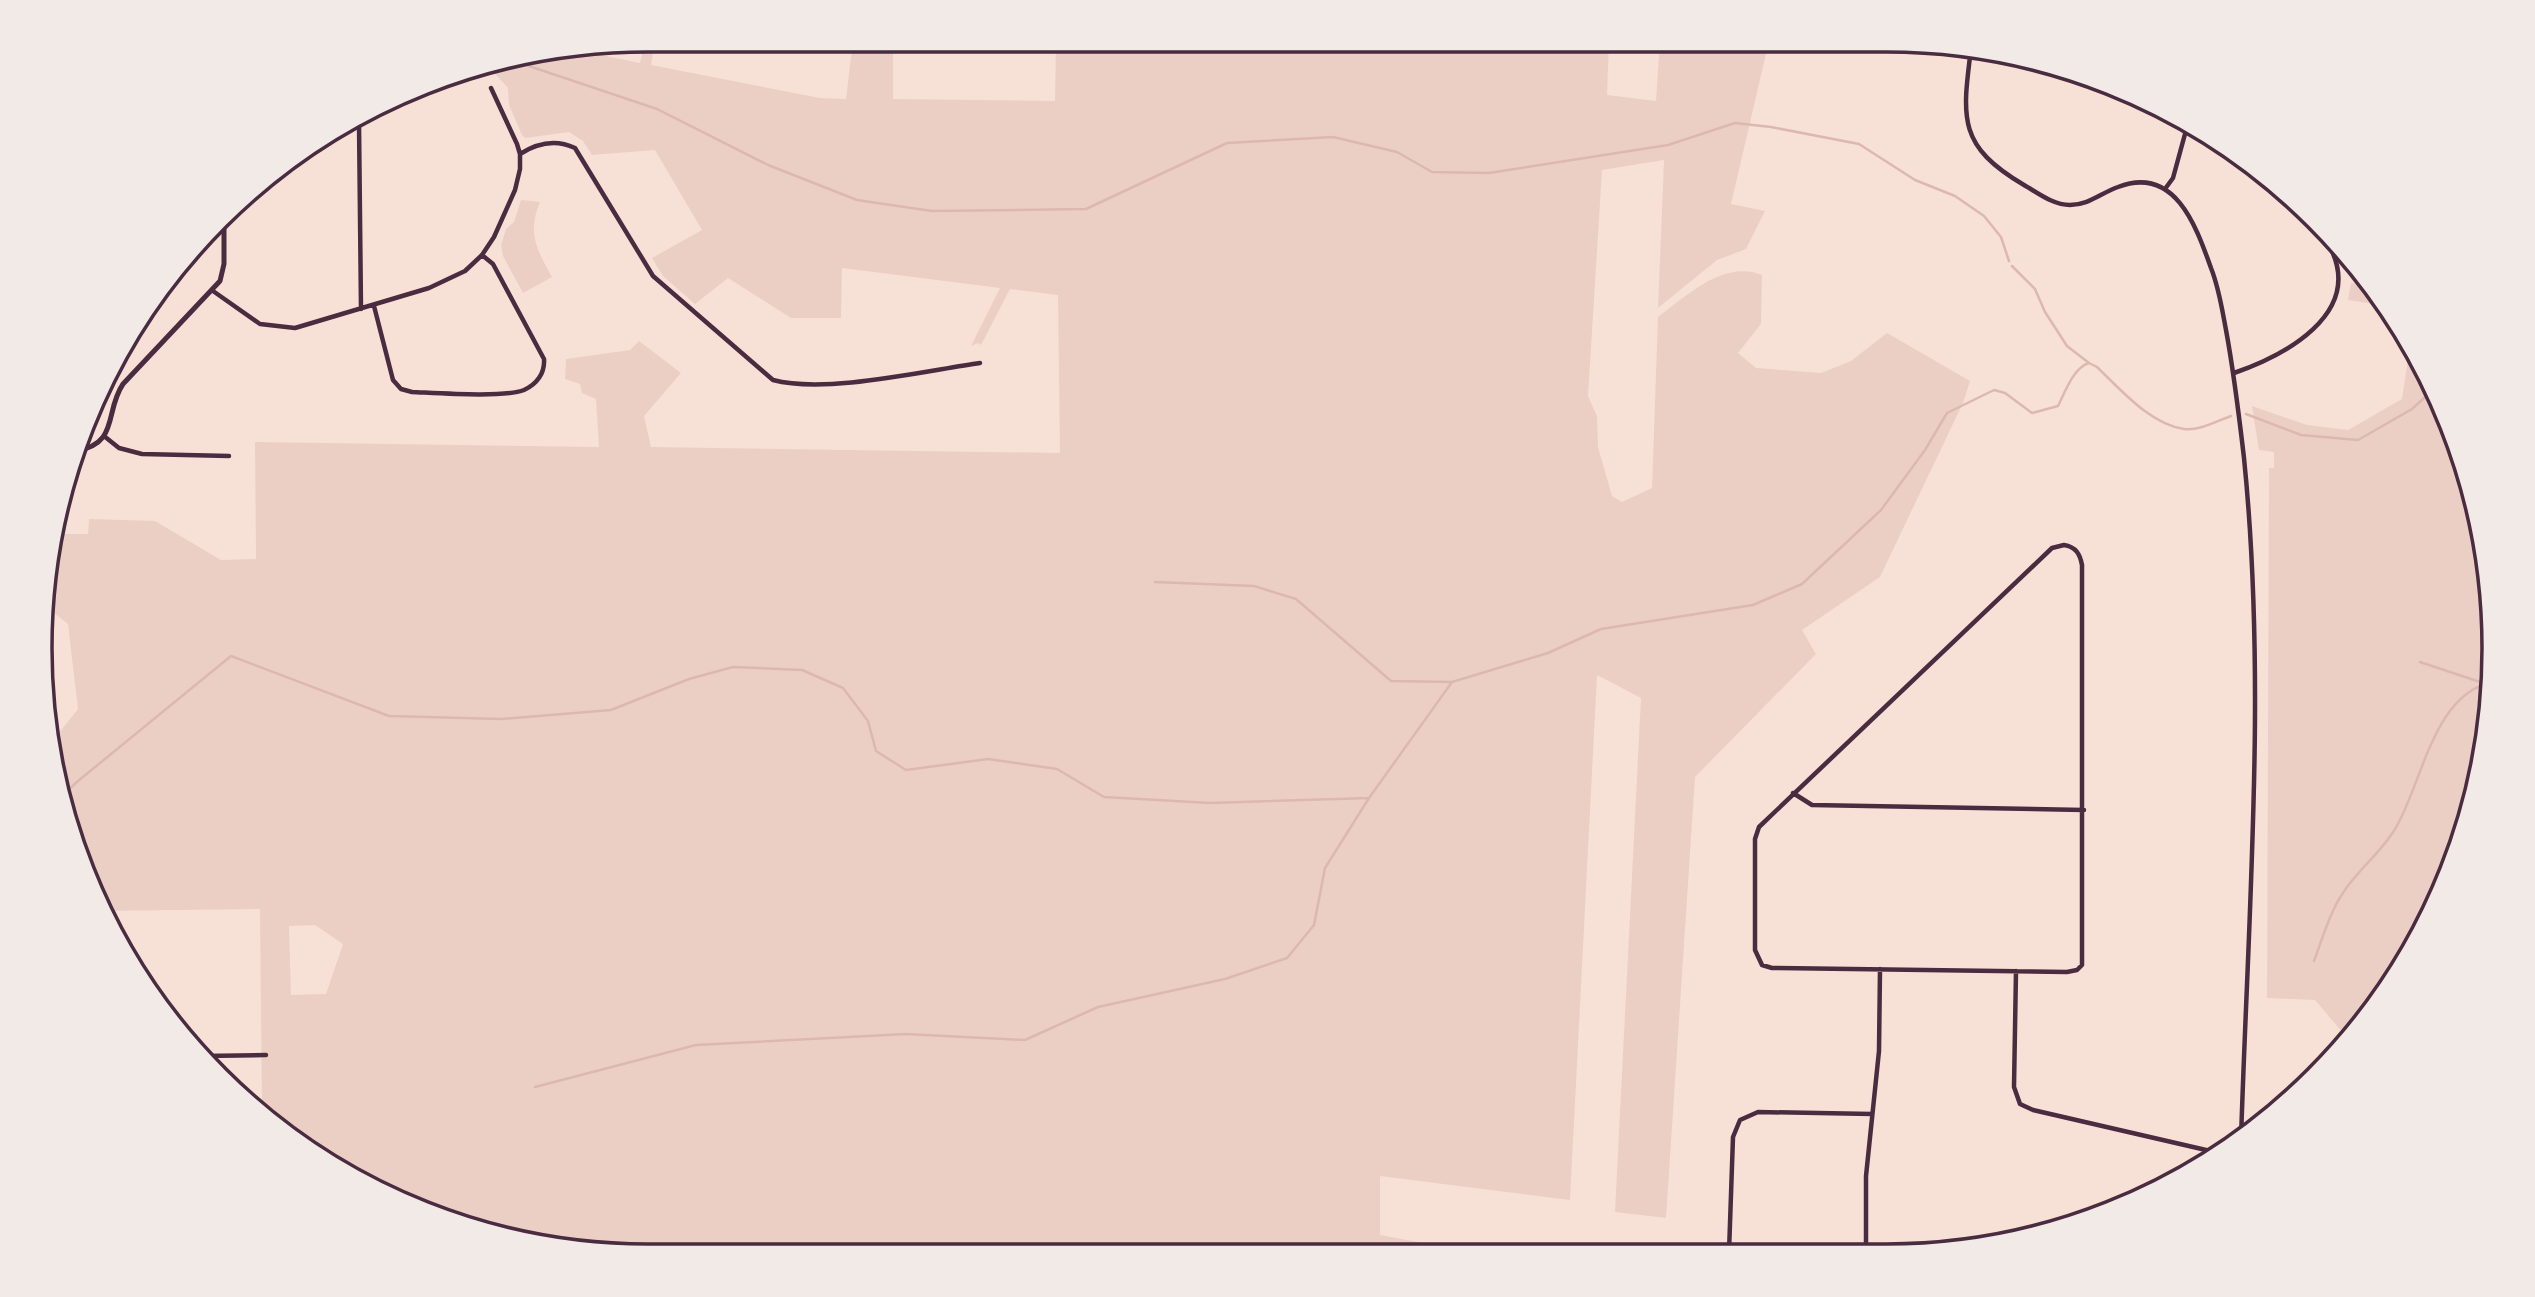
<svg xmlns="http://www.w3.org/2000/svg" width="2535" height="1297" viewBox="0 0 2535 1297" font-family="'Asap Condensed',sans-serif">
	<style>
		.green { fill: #ebcfc5; fill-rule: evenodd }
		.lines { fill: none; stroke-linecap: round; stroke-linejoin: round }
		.stream { stroke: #dcb8b0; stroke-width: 2.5 }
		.minor { stroke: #4a2c40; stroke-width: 4.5 }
		.tertiary { stroke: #4a2c40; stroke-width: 5 }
		.rim { fill: none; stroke: #4a2c40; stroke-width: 3.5 }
	</style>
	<rect width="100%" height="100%" fill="#f7e1d7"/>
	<path class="green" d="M649,40H655L651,65L820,98L846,99L853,40H893V99L1055,101L1056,41H1609L1607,95L1656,101L1660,41H1769L1731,204L1765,211L1746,249L1717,260L1658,308L1664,160L1602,170L1588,396L1597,416L1598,447L1612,496L1622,502L1652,488L1658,317C1688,295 1723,260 1762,275L1761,324L1738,353L1756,368L1821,373L1851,361L1887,333L1970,381L1963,403L1880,577L1802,630L1816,654L1695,777L1666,1218L1615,1212L1641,698L1597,675L1570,1200L1380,1176V1235L1478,1253L609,1255L491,1236L380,1194L262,1110L260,909L101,911L50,744L78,709L68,624L49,609L52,534H88L89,519L155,521L221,560L256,559L255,442L599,447L596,399L582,393L580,384L565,379L566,359L630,350L639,341L681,373L644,416L651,447L1060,453L1058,295L1010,289L981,345L978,343L971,346L1000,288L842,268L841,318H791L728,278L695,304L663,276L652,258L702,230L655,150L592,155L583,141L569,132L525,138L522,135L509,105L508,88L489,67L582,51L640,63L645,41ZM315,925L343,944L326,994L291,995L289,926Z
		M521,200L540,202C527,233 537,250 552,277L523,293L503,256L501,245L506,229L514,222Z
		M2351,283L2371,286L2386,306L2348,300Z
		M2411,340L2462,453L2489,569L2493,688L2474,806L2432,917L2345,1048L2343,1033L2315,1000L2267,998L2269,468H2274V452L2259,450L2252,406L2307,425L2348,430L2402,399Z"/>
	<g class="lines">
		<path class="stream" d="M517,62L657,109L768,165L857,200L932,211L1086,209L1227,143L1333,137L1397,152L1432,172L1489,173L1668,145L1735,123L1771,127L1859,144L1915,180L1955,196L1984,216L2001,237L2009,261
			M2012,266L2035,289L2045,312L2067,346L2089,363
			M2246,414L2301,435L2358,440L2412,409L2434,389
			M1155,582L1254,586L1296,599L1391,681L1451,682
			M2420,662L2486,684
			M65,793L78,781L231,656L389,716L501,719L611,710L689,679L733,667L802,670L843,688L868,721L876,751L906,770L988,759L1057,769L1104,797L1210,803L1369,798L1452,682L1548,653L1601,629L1753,605L1802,584L1881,510L1925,450L1947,413L1994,390L2005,393L2032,413L2058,406C2065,392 2074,367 2089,363L2097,367C2121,390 2150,424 2184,429C2199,431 2217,421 2231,416
			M2314,961C2322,940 2329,914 2341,896C2356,871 2381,853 2395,829C2422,785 2433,693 2493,682
			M535,1087L696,1045L906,1034L1025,1040L1098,1007L1225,979L1287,958L1314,925L1325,868L1369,798"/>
		<path class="minor" d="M1971,49C1962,119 1958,146 2024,185C2038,193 2053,205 2070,205C2089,205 2101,193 2118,187C2175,165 2196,226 2211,268C2219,288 2222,309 2226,330C2234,373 2239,415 2244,458C2267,684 2248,913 2241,1140
			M359,123L361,309
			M520,154C537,143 556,139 575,148L653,276L773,380C826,394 924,371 980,363
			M2165,189L2173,178L2188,123
			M213,291L260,324L295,328L429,288L465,271L482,255L494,237L515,190L520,169V154L517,144L491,88
			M374,306L393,380L401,389L412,392C436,393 505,398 524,390C537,384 545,373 544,359L493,264L482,255
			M2234,373C2283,356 2363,315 2331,249C2323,232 2306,218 2294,203
			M104,436L119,448L142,454L229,456
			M2064,545C2076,547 2080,554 2082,565V965L2077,970L2067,972L1772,968L1762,965L1755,950V839L1759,827L2052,548Z
			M1793,793L1812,805L2084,810
			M2016,971L2014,1087L2020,1104L2033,1110L2219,1153
			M202,1056L266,1055
			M1729,1252L1733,1137L1740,1120L1758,1112L1872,1114
			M1866,1252V1176L1879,1051L1880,969"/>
		<path class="tertiary" d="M76,451C120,443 104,412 123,384L220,281L224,264V224"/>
	</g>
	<path d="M0 0H2535V1297H0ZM648 52H1886A596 596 0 0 1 2482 648V648A596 596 0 0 1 1886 1244H648A596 596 0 0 1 52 648V648A596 596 0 0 1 648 52Z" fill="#f1eae7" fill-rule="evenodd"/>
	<path class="rim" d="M648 52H1886A596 596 0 0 1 2482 648V648A596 596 0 0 1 1886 1244H648A596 596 0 0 1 52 648V648A596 596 0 0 1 648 52Z"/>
</svg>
